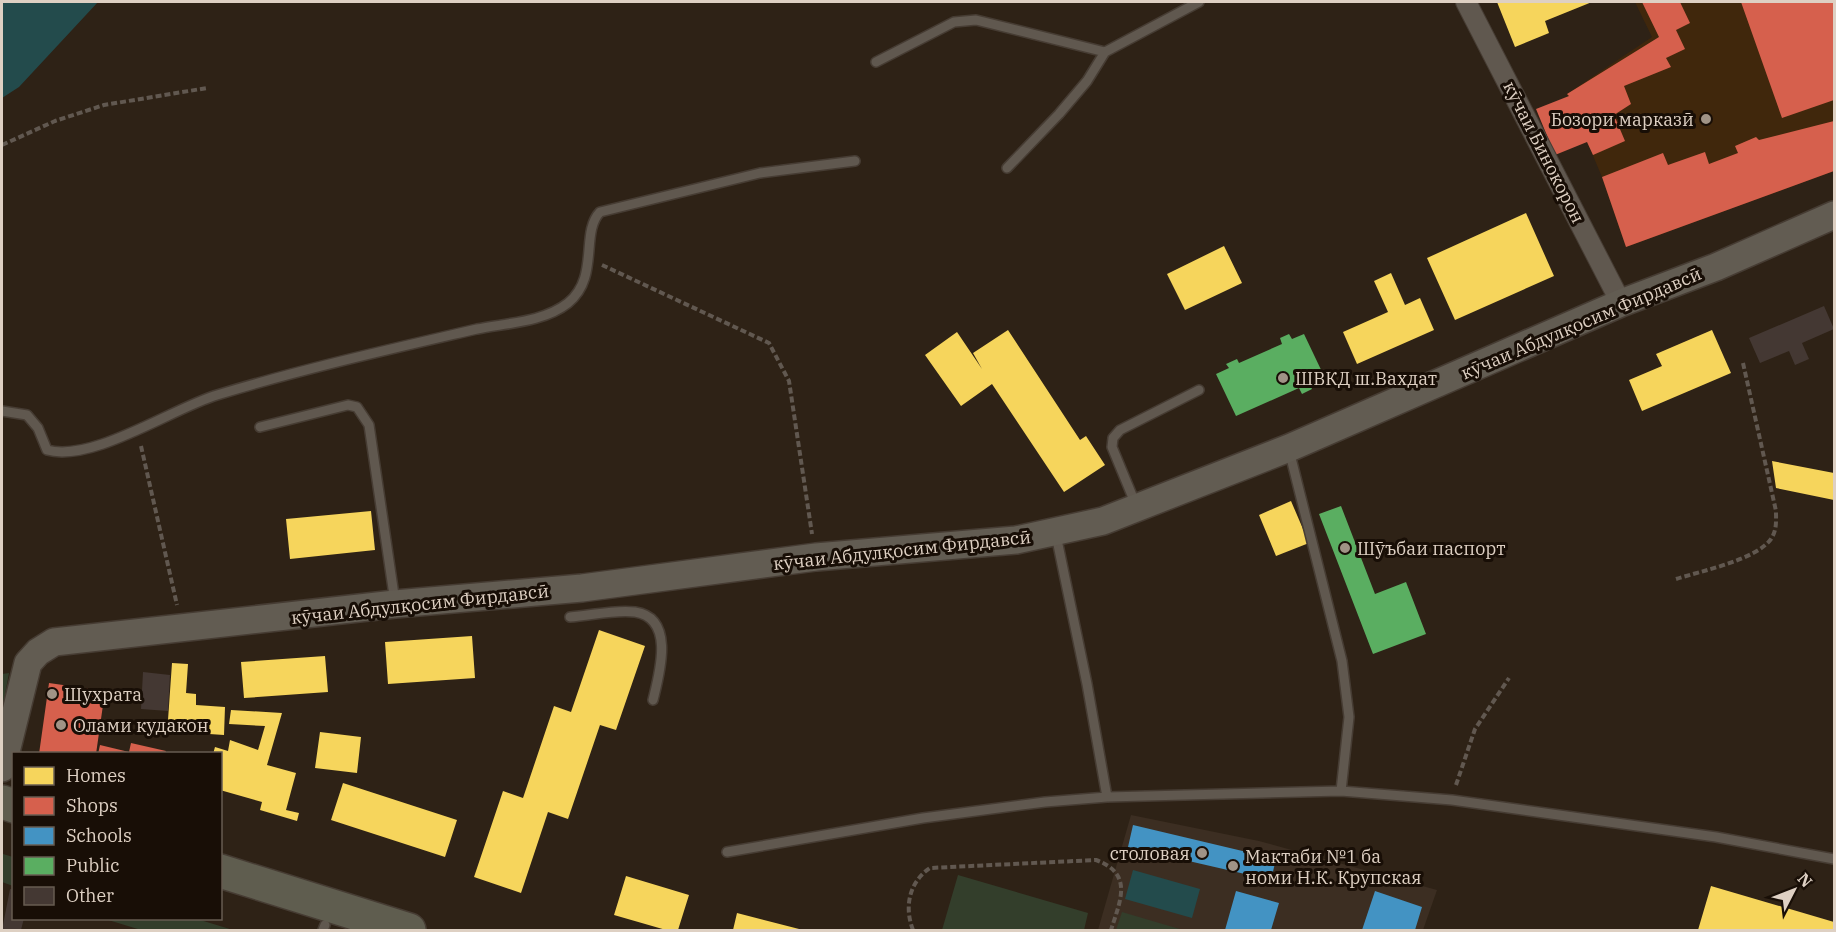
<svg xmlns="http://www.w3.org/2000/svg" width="1836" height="932" viewBox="0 0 1836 932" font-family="'IBM Plex Serif',serif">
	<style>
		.built { fill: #40270c }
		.education { fill: #3c2e22 }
		.green { fill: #333e2b }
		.water { fill: #234b4c }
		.homes { fill: #f6d55c }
		.shops { fill: #d6604d }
		.schools { fill: #4393c3 }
		.public { fill: #5aae61 }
		.building { fill: #443833 }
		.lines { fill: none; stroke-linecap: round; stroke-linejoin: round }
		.lane-casing { stroke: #463c33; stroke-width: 12 }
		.street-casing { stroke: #463c33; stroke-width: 22 }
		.secondary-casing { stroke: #463c33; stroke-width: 30 }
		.highway-casing { stroke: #463c33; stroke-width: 36 }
		.path { stroke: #615850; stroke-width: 4; stroke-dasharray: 6 3; stroke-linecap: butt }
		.lane { stroke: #60584f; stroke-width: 9 }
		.street { stroke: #60584f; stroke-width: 20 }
		.secondary { stroke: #625c52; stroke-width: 27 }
		.highway { stroke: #5f5d4f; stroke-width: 33 }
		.poi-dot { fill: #a09386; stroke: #180e06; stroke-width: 2 }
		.labels { text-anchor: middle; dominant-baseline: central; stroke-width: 6; stroke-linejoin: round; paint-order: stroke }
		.poi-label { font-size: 18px; fill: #ded0c3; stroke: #180e06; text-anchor: start }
		.street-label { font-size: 18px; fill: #ded0c3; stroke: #180e06 }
	</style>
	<rect width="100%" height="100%" fill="#2e2216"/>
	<path class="built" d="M1635,2H1834V171L1626,247L1602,177L1567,94L1652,37Z"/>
	<path class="education" d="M1131,815L1259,841L1437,890L1423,930H1098Z"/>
	<path class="green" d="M9,673L2,711V674Z
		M3,854L13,857V886L2,882Z
		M958,875L1088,913L1084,930H942Z
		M1122,912L1183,930H1116Z
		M105,919H197L233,930H141Z"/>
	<path class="water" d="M2,2H98L19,87L2,98Z
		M1133,870L1200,889L1192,918L1125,899Z"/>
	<path class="homes" d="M1497,2H1592L1545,21L1549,33L1515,47Z
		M1526,213L1554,276L1455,320L1427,258Z
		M1224,246L1242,283L1185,310L1167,274Z
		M1391,273L1405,305L1420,298L1434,330L1357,364L1343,332L1388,312L1374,281Z
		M1008,330L1080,440L1086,436L1105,465L1064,492L992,384L961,406L925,355L957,332L982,369L973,353Z
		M1712,330L1731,373L1642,411L1629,380L1662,366L1656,354Z
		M1772,461L1834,473V500L1776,488Z
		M1291,501L1309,543L1276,556L1259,515Z
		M371,511L375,550L290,559L286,519Z
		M599,630L645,646L616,730L600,725L568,819L548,812L521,893L474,877L503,791L523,798L554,706L571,712Z
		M472,636L475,678L388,684L385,642Z
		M325,656L328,692L244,698L241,662Z
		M172,663L188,664L186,693L196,694V705L225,707L224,735L180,732L181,721L168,720Z
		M231,710L282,713L267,765L296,773L286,810L299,813L297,821L260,810L262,802L220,790V754H213L215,747L228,751L230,740L258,750L265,726L229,724Z
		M320,732L361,737L357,773L315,768Z
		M343,783L457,820L445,857L331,820Z
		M626,876L689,895L678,930H666L614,915Z
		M1711,886L1834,922V930H1698Z
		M737,913L803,930H733Z"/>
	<path class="shops" d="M1642,2H1680L1690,23L1676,30L1685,49L1666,58L1671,67L1624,86L1631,104L1614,115L1625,141L1593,155L1587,142L1555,155L1536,109L1569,96L1567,94L1659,37Z
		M1741,2H1834V100L1782,118Z
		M1834,121V171L1626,247L1602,177L1663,153L1668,165L1705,152L1709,164L1738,153L1735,146L1756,137L1759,140Z
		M49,683L105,691L96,754H39Z
		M131,743L166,751L165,754H98L100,745L129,752Z"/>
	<path class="schools" d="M1133,825L1276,859L1271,880L1128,847Z
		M1236,891L1279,903L1271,930H1225Z
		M1375,891L1422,907L1415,930H1362Z"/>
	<path class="public" d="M1289,334L1292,339L1304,334L1324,376L1309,383L1312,389L1302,394L1299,388L1236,416L1216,374L1229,368L1226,364L1237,359L1239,363L1282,344L1280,338Z
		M1341,506L1375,594L1406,582L1426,634L1373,654L1319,514Z"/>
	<path class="building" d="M1824,306L1834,329L1802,343L1809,359L1795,365L1789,351L1760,363L1749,338Z
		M143,672L170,675L168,711L141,709Z
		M10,889L14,890V918H24L21,930H2Z"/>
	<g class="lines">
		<defs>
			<path id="lane" d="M876,62L954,22L976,20L1105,52
				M1007,168L1059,114L1087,81L1105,52L1199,2
				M2,411L27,415L38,428L47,450C92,463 173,408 217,395C302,369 391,349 477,329C507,323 544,322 568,303C600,277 580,233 600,212L760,173L855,161
				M260,427L348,405L357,407L369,425L395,602
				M1289,450L1342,661L1349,717L1341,791
				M1136,505L1112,447L1113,438L1120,430L1199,390
				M1056,535L1087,684L1107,797
				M570,617C590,616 615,609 635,612C676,618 659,675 653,700
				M727,852L923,818L1045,802L1107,797L1341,791L1452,800L1716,837L1834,859
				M323,930L325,925"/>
			<path id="street" d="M1466,2L1621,303"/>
			<path id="secondary" d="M2,768L28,663L38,652L54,642L395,604L582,588L816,557L1016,540L1103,521L1289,448L1621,303L1716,267L1834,215"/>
			<path id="highway" d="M2,802L14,806
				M220,871L409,930"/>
		</defs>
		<use href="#lane" class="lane-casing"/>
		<use href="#street" class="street-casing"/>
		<use href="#secondary" class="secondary-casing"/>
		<use href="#highway" class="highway-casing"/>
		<path class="path" d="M2,145L55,121L104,105L207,88
			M602,265L769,343L789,381L812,534
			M141,446L177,605
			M1676,579C1701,571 1756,560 1771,539C1777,530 1776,521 1776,511L1743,363
			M1456,785L1475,729L1509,678
			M913,930C904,907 909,882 930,868L1096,860C1134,874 1120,901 1111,930"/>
		<use href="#lane" class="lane"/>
		<use href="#street" class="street"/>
		<use href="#secondary" class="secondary"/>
		<use href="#highway" class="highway"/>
	</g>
	<g class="poi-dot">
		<circle cx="1706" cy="119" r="6"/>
		<circle cx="1283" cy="378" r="6"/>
		<circle cx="1345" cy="548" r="6"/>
		<circle cx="52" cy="694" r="6"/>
		<circle cx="61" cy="725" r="6"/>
		<circle cx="1202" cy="853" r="6"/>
		<circle cx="1233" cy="866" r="6"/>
	</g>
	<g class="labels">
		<g class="poi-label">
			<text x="1694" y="119" text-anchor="end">Бозори марказӣ</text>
			<text x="1295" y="378">ШВКД ш.Вахдат</text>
			<text x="1357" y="548">Шӯъбаи паспорт</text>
			<text x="64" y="694">Шухрата</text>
			<text x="73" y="725">Олами кудакон</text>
			<text x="1190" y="853" text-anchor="end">столовая</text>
			<text x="1245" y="856">Мактаби №1 ба<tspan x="1245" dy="21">номи Н.К. Крупская</tspan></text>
		</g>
		<g class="street-label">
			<text transform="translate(1544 152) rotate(63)">кӯчаи Бинокорон</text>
			<text transform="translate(1581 323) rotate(-23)">кӯчаи Абдулқосим Фирдавсӣ</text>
			<text transform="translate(902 550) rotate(-6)">кӯчаи Абдулқосим Фирдавсӣ</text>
			<text transform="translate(420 604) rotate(-6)">кӯчаи Абдулқосим Фирдавсӣ</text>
		</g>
	</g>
	<rect width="1836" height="932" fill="none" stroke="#ded0c3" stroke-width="6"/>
	<rect x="12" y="752" width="210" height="168" fill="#180e06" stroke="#675c52" stroke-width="1.5"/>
	<rect x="24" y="767" width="30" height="18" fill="#f6d55c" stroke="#675c52" stroke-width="1.5"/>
	<text x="66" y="782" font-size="18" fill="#ded0c3">Homes</text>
	<rect x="24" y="797" width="30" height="18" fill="#d6604d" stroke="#675c52" stroke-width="1.5"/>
	<text x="66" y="812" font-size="18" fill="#ded0c3">Shops</text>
	<rect x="24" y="827" width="30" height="18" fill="#4393c3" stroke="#675c52" stroke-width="1.5"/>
	<text x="66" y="842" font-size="18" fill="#ded0c3">Schools</text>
	<rect x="24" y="857" width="30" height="18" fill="#5aae61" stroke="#675c52" stroke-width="1.5"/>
	<text x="66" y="872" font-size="18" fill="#ded0c3">Public</text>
	<rect x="24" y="887" width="30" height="18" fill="#443833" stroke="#675c52" stroke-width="1.5"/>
	<text x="66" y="902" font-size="18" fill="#ded0c3">Other</text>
	<g transform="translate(1794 890) rotate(48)" stroke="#180e06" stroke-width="4.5" paint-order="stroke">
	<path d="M0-4.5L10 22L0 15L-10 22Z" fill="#ded0c3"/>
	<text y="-9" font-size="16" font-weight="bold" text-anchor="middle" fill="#ded0c3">N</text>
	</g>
</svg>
